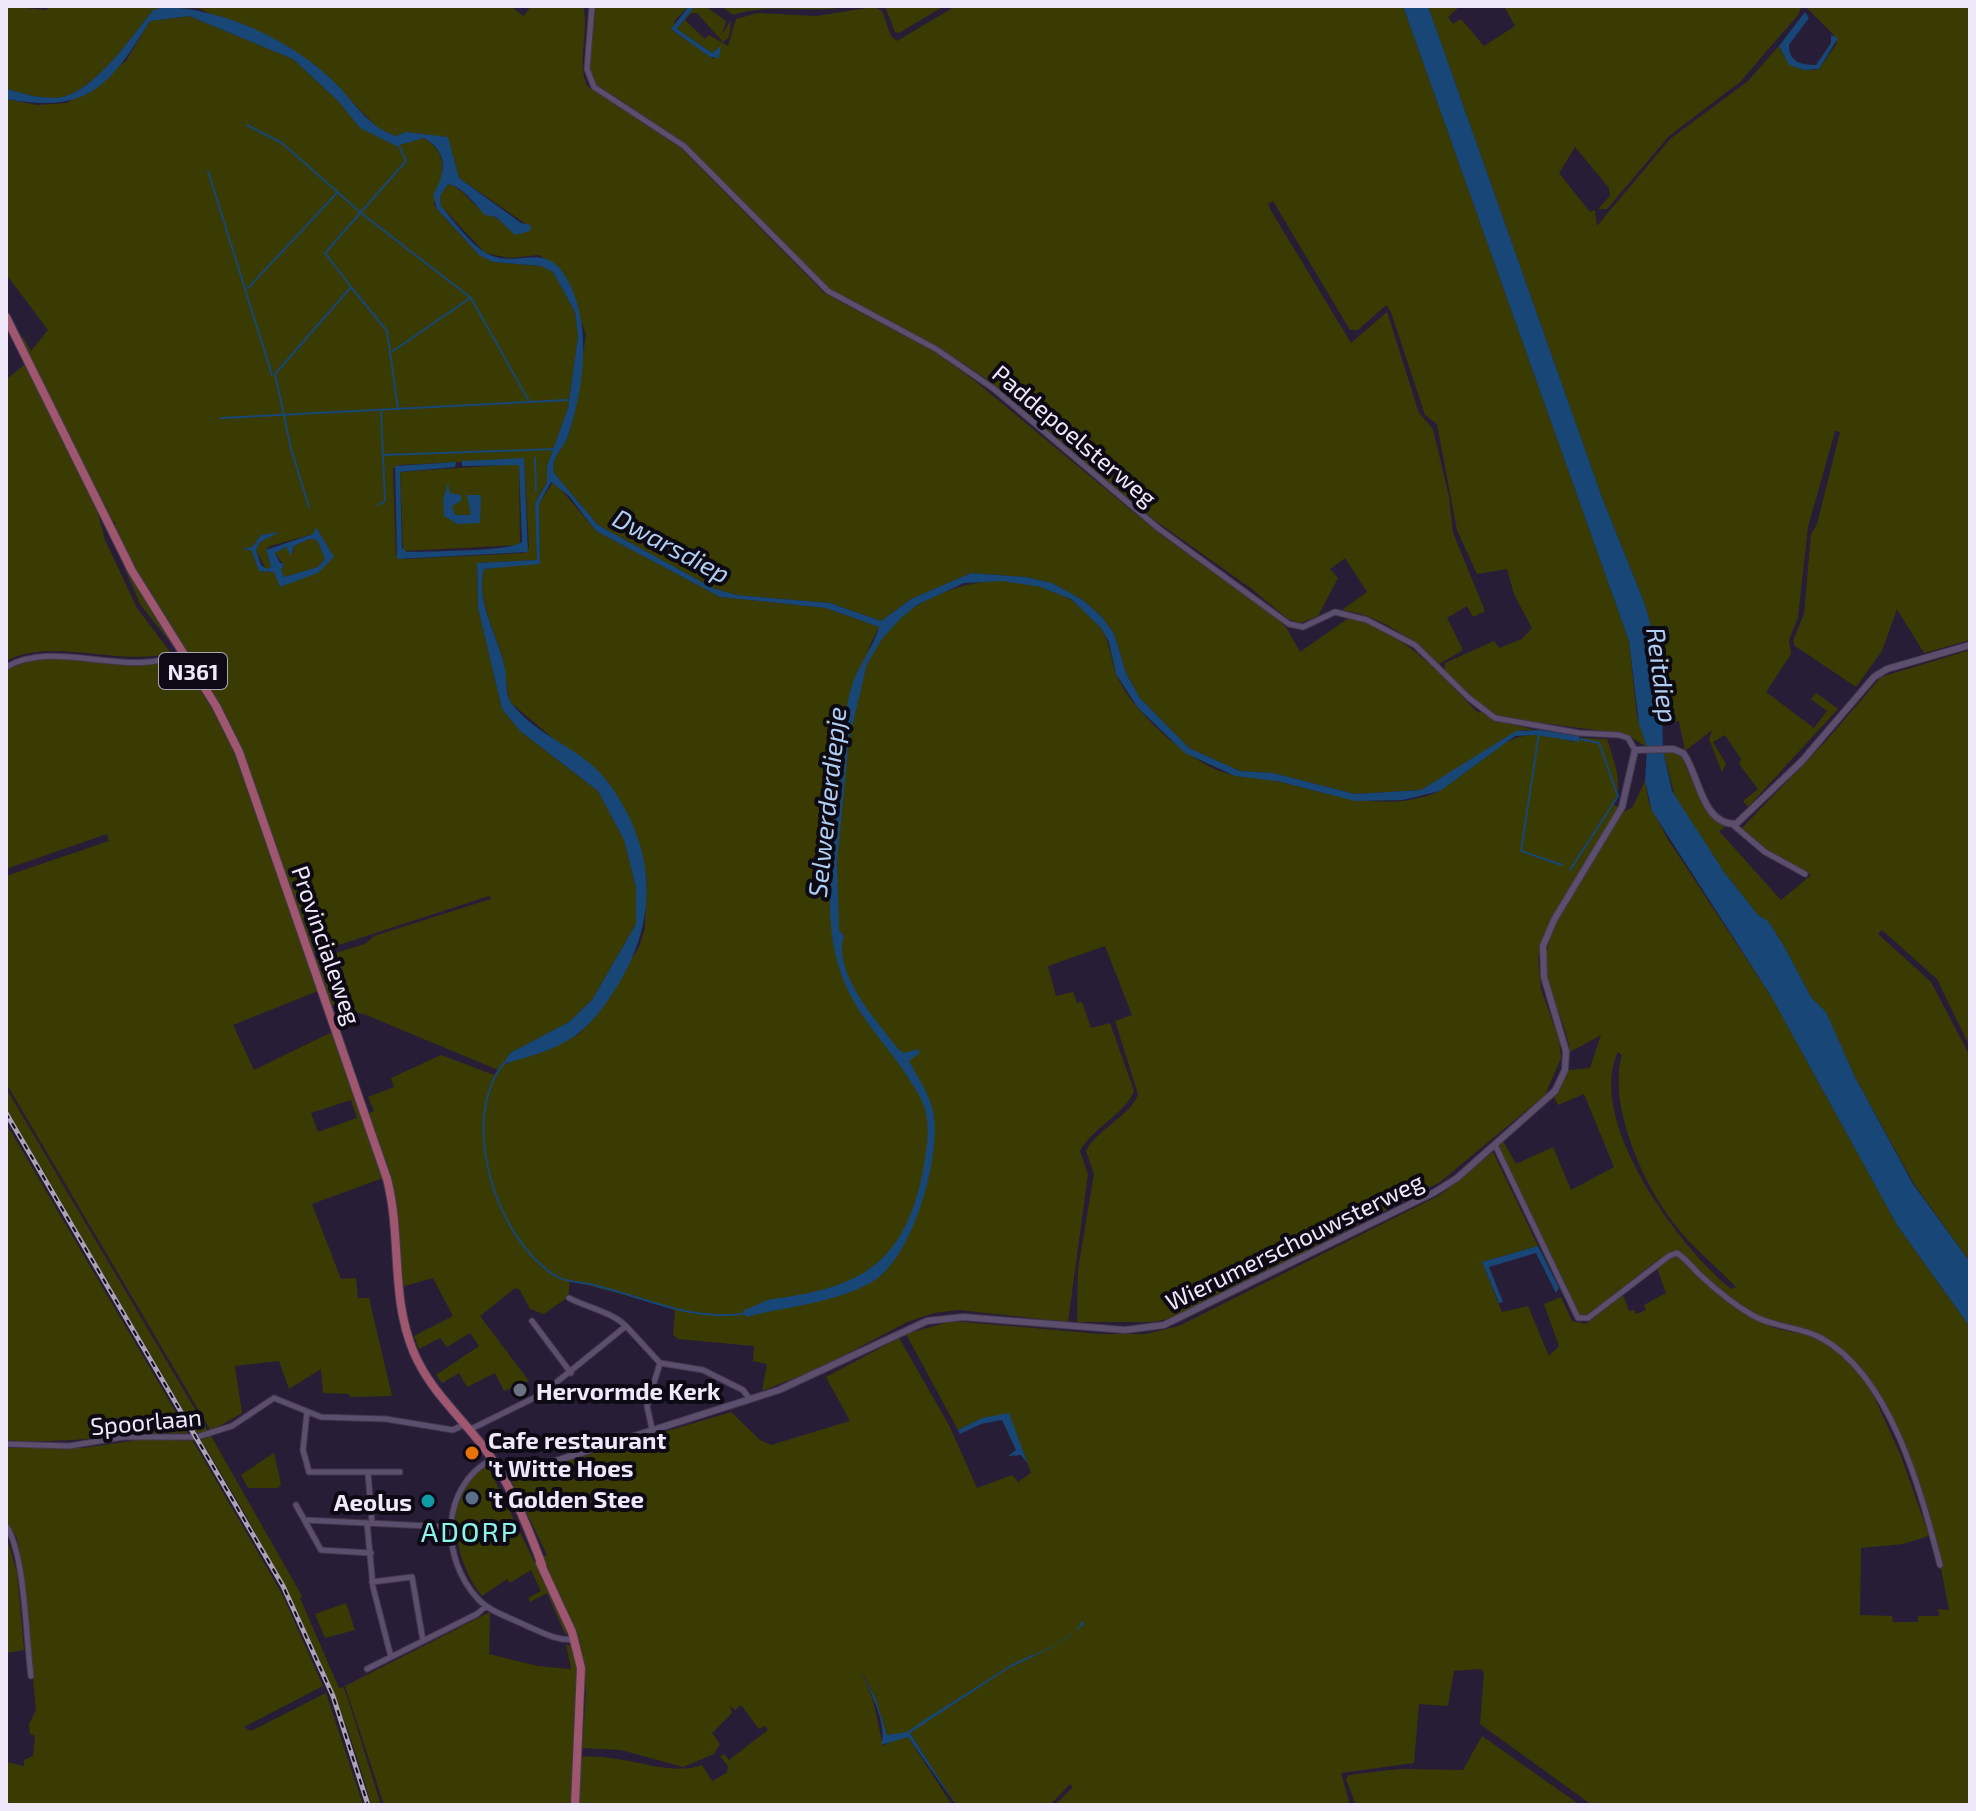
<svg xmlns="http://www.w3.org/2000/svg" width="1976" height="1811" viewBox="0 0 1976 1811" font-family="'Exo 2',sans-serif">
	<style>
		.green { fill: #3a3b03; fill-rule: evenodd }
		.water { fill: #174677; fill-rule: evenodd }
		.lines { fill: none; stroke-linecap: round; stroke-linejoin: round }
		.stream { stroke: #174677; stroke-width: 2 }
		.minor-casing { stroke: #42384e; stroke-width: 7 }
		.tertiary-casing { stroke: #42384e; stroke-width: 8 }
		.primary-casing { stroke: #42384e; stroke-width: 10 }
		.minor { stroke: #5b4f6d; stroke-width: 5 }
		.tertiary { stroke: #5b4f6d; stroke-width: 6 }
		.primary { stroke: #9f566f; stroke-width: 8 }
		.rail-casing { stroke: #aba2b7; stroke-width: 5 }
		.rail { stroke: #0e0a15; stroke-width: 2; stroke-dasharray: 6; stroke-linecap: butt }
		.worship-dot { fill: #6b7280; stroke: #0e0a15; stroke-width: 3 }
		.food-dot { fill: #e8710a; stroke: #0e0a15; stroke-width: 3 }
		.service-dot { fill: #5c6f8a; stroke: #0e0a15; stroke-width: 3 }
		.culture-dot { fill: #0f9aa8; stroke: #0e0a15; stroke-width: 3 }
		.labels { text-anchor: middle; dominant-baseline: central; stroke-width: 8; stroke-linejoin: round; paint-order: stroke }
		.shield { fill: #0e0a15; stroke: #aca5b5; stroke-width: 2 }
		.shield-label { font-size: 22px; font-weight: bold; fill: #efe8fa }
		.street-label { font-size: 24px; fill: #efe8fa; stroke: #0e0a15 }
		.poi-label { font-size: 24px; font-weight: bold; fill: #efe8fa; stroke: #0e0a15; text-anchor: start }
		.water-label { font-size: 26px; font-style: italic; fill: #afcef2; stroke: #0e0a15 }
		.quarter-label { font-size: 28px; letter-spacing: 2px; fill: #8cf5e9; stroke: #0e0a15 }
	</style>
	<rect width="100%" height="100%" fill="#281d37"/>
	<path class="green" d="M6,6L45,10L55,6H510L524,16L531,6H583C590,32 576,61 587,86L682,149L824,293L933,351L975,381L1161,535L1264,608L1286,627L1300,652L1350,617L1356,619C1414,640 1438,673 1478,713L1481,711L1498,721L1535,730H1522L1421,790L1355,794L1273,773L1240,771L1189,748L1140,698L1126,673L1114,633L1101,616L1083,600L1052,583L1026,577L971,573L911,599L881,621L830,603L736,595L713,588L598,525L554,473C550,457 564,449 569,434C579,402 581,367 586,334L562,271L539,255L509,258L485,253L441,206L440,196L448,184C464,188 471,204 483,211C493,217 502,221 512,228L514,234L526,224L459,178L448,138C430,140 416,127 396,136L379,129L314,64L198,8L153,10C132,36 99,85 66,96C47,102 24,93 6,89Z
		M595,6H689L675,20L673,31L714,59L718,48L712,53L677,29L695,6H705L726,21L722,35L731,20L729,37L723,42L697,13H691L685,20L705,39L709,35L728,46L736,19L758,13L816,16L874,7L882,11L891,36L897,41L956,6H1403L1629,641L1637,716L1647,747L1625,734L1497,717L1475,701L1444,671L1445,663L1494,641L1499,648L1522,639L1532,628L1514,594L1507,569L1477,574L1457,530L1437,424L1425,415L1391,312L1386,305L1358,330H1350L1273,201L1268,204L1270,209L1351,343L1387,312L1419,413L1433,429L1449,497L1453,533L1485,611L1473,617L1467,606L1447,618L1463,650L1439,664C1412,639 1380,615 1342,610L1367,592L1345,558L1330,569L1338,578L1318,616L1300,623L1288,619L1252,589L1153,519L984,377L937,346L828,288L678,138L593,82L589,69Z
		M721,6H850C811,15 770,2 733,15Z
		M885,6H944L899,33L895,32Z
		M1428,6H1460L1448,17L1453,24L1461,19L1484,46L1515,26L1504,6H1802L1798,15L1740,82L1669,136L1607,209H1598L1610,196L1609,188L1575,147L1559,173L1590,212L1595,210L1597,226L1670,139L1748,81L1779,46C1786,64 1800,73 1819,69L1837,43L1833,34L1805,6H1970V640L1924,653L1897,609L1882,651L1856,687L1795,646L1793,641L1804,614L1811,534L1817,524L1840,432L1835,431L1808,527L1798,617L1789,640L1791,654L1766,692L1814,728L1827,711L1811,699L1816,693L1838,709L1748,807L1743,801L1758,789L1739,764L1741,759L1725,735L1713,742L1726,764L1722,772L1709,739L1712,730L1685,751L1679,721L1662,722L1661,659L1644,602L1603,500Z
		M189,16L293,59L338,101L360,128L401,144L424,138C452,156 442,177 434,204L437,209L466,241L493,262L541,266L553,272L575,312L578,336L568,408L547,466V482L537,499V560L477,563L478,608L502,709L520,731L598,791L624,840L636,887V924L592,1000L569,1022L510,1053L506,1065L516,1057L547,1050L579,1034L594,1018L639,947L645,928L647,878L612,788L510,702C507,691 506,680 505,670C500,637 475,602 484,569L540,563L539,503L554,481L596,531L720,597L826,608L879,627L866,653C915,583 1024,551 1091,616C1110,633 1109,654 1117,676C1132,711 1182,755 1217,770C1237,778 1256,776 1276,781C1326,793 1378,812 1430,795C1441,792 1446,784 1455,779C1502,750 1509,721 1573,742L1579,738L1607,739C1613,760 1625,784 1613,804L1618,807L1543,937L1538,957L1541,989L1559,1040L1561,1058L1545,1095L1440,1182L1216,1298L1172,1318L1152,1322H1077L1078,1269L1094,1174L1086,1151C1097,1129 1132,1115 1138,1094L1115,1021L1132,1015L1105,946L1048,966L1056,996L1073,992L1077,1003L1082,1002L1091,1028L1110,1023L1134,1091C1125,1114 1092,1128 1080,1151L1088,1174L1068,1322L959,1310L934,1313L907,1322L820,1368L762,1391L767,1364L753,1361L754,1346L678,1339L673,1335L675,1312L672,1308L570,1280L568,1297L544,1314L530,1309L520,1290L515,1288L480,1316L529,1381L504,1391L495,1373L467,1387L459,1373L442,1383L436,1375L479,1346L470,1333L447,1347L440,1338L419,1349L414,1336L453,1316L433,1278L401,1287L397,1206L369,1113L374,1111L368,1097L394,1087L391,1078L441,1055L494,1075L498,1070L366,1015L330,1005L313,960L365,944L374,936L491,899L489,896L311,954L247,766L113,527L116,522H110L25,350L22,335L31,351L48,330L6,274V99L37,105L67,103L126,61L150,21ZM524,459L529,548L525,553L406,559L396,555L393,469L399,465ZM276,533L260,542L256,550L266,569L271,568L266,550L270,546L313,534L331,557L318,573L280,582L274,572L259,571L251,550L242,549L252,547L261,535Z
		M25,364L96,506L105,540L137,608L171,653C120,667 51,636 6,661V380Z
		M519,464L520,545L403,551L400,472Z
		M108,529L177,651L140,604Z
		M309,539L317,540L325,559L318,567L284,577L281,570L284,565L275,553L286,547L292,555L294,546Z
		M1970,650V1047L1937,979L1882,930L1878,934L1931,982L1970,1056V1262L1914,1184L1855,1077L1826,1013L1811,997L1784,946L1768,921L1758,915L1724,872L1675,797L1663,750L1680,754L1705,808L1725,827L1719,831L1781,900L1811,875L1768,851L1741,829L1826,741L1881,677Z
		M35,658L156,663L183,661L229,738L318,991L233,1025L254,1070L332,1032L383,1178L312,1204L341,1279L356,1278L358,1298H369L392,1396L350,1397L349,1394L323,1393L321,1369L289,1389L279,1361L235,1366L242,1413L211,1431L6,1083V876L109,841L107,834L6,869V670ZM351,1100L357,1118L318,1132L311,1113Z
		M1645,781L1649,803L1667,838L1771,996L1897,1225L1970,1327V1805H1592L1480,1724L1484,1673L1481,1669L1454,1671L1448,1706L1419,1704L1414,1763L1341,1773L1350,1805H1055L1073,1787L1070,1784L1050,1805H956L910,1733L887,1735L876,1699L861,1671L873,1700L883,1746L899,1737H908L952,1805H578L581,1757C624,1753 667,1778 702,1765L712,1781L727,1773L728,1766L720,1756L724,1754L729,1760L768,1730L765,1726L759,1729L741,1705L735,1710L730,1706L732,1713L712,1733L720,1744L714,1754L683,1767L621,1750L582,1748L586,1693L582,1656L569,1616L542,1557L547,1555L510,1478L731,1412L760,1440L771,1445L850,1421L826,1377L899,1338L949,1425L977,1488L1012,1475L1018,1482L1031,1473L1009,1414L982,1418L958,1430L906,1334L952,1321L1101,1334H1146L1179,1326L1440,1195L1493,1152L1538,1246L1482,1262L1502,1312L1528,1306L1549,1356L1559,1346L1544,1304L1561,1297L1572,1321L1586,1324L1623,1295L1629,1311L1634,1310L1636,1314L1646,1310L1644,1305L1666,1293L1657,1268L1676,1255L1733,1306L1774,1328L1819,1338L1864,1375L1901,1456L1929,1536L1903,1544L1861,1548L1860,1615L1892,1616L1893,1622H1918V1616H1939L1938,1609L1949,1610L1938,1553L1904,1452L1867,1374L1821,1336L1765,1321L1728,1298L1679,1253L1660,1258L1585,1317H1579L1497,1148L1503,1141L1516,1164L1553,1147L1571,1190L1614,1167L1584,1094L1558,1105L1554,1097L1569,1070L1590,1068L1601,1035L1570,1052C1567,1025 1551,1001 1547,975C1538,926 1596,855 1621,813L1632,808ZM1618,1052L1622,1055C1607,1104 1644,1187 1676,1226C1694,1249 1717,1267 1736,1287L1731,1289C1680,1248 1585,1121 1618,1052Z
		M6,1088L209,1433L198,1435L6,1108Z
		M6,1123L188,1433C127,1432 68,1445 6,1440Z
		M211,1436L302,1596L300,1598L339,1688L343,1687L347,1696L381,1805H371C336,1672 272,1557 201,1440Z
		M145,1439L193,1441L282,1594L323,1686L244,1727L251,1731L326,1693L363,1805H6V1762L24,1766V1760L33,1756L35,1736L30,1734L29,1724L36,1710L22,1563L17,1538L6,1520V1448H83Z
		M274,1453L281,1484L278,1488H248L241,1475Z
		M487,1464L534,1561L537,1560L569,1632L565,1634L547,1593L530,1602L528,1598L541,1591L531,1570L510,1583L507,1579L482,1596C454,1563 439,1488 487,1464Z
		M6,1534L17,1573L24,1650L6,1653Z
		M346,1603L355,1630L325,1638L315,1614Z
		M490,1612L489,1654L538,1666L571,1669L566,1644L573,1647L578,1677L571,1805H384L345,1686Z
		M1482,1736L1580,1805H1356L1346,1779L1349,1775L1399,1769L1463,1770Z"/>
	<path class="water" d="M689,6H695L677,29L712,53L721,46L719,58L710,57L671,29Z
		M1403,6H1428L1603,500L1644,602L1661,659L1663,750L1672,791L1724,872L1758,915L1768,921L1784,946L1811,997L1826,1012L1855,1077L1913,1184L1970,1262V1327L1897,1225L1771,996L1652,811L1645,781L1647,747L1639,724L1629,641Z
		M165,7C227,9 298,43 341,89C358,108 371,128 396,136L406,132L448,137L459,178L521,223L531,225L530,231L515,235L496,217L485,215C473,203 465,188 448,184L440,196L441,206C454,221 470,244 488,254C514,268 541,244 561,270C594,314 585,386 568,436C563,450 550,458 554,473L598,525L713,588L736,595L830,603L881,621L911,599L971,573L1026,577L1052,583L1083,600L1101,616L1114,633L1126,673L1140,698L1189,748L1240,771L1273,773L1355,794L1421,790L1516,731L1540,730L1579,736V742L1537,735L1515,736L1440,791L1403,800L1355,801L1277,781L1235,776L1185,753L1138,708L1116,674L1109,642L1101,628L1071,599L1040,587L1003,581L964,583L917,605L900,619L882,639L867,664L849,740L837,862L839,930L844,936C832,972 878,1023 899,1050L904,1053L918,1049L920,1053L909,1061C918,1078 932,1097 934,1117C940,1161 912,1261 870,1283C831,1304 788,1306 746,1317L744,1310C754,1307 762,1301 772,1299C860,1288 905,1264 923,1170C927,1147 932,1121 921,1099C889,1039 845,1015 833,942C825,888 833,837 839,784C843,750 842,715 853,682C860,663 874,646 879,627L826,608L720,597L596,531L569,496L551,482L539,504L540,564L484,569C475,602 499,637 505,669C507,680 505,695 512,704C538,738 583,747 610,785C656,849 659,918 618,985C607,1002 596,1019 580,1032C560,1049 526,1058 503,1064L510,1053L569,1022L592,1000L636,924V887L624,840L598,791L520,731L502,709L478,608L477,563L537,560L535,503L547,482V466L568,408L578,336L575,312L553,272L541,266L493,262L479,255L437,209L433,195C446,172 449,153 424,138L396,146L360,128L338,101L293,59L189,16L150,21C109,87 88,114 6,99V89C24,93 47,102 66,96C99,85 132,36 153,10Z
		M1805,12L1809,18L1789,45C1789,62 1801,65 1816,65L1831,43V35L1838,38L1819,69L1804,70L1789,65L1779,46Z
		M524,458L528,552L397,559L395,466L456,462L455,467L400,472L402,548L407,552C429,551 509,552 522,542L519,465L462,466V461Z
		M448,483L450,493L461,495V501L452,506L455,515H471L467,495H481L480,523L457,524L444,516L443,500Z
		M316,527L334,557L318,573L280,587L274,572L259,571L251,550L241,549L252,547L261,535L280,532L260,542L256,550L261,565L267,569L271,567L266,550L313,534ZM309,539L317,540L325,559L318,567L284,577L281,570L284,564L280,563L275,553L286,547L291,556L294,546Z
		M1538,1246L1559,1288L1556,1293L1536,1253L1489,1267L1503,1302L1499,1303L1482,1262Z
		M1009,1413L1028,1464L1021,1455L1008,1456L1016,1450L1002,1420L981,1424L960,1434L958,1430L982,1418Z
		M1082,1621L1085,1624L1051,1648L1009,1668L910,1733L956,1805L908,1737L881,1745C888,1724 870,1691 860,1671L876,1699L887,1735L907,1732C938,1710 971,1691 1003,1670C1025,1654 1070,1647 1082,1621Z"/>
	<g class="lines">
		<path class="stream" d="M247,125L282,143L361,213L471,298L529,401
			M208,171L272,375
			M351,287L325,253L406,161L399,146
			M248,288L337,193
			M393,351L470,298
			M221,418L568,400
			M384,455L555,449
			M535,458L536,491
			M378,505L385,501L381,411
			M309,507L291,449L275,374L351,287L387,331L398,409
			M1539,733L1521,851L1562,865
			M1570,870L1618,796L1599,743L1580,739
			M504,1063C458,1119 496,1240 556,1276C567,1283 584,1282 597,1286C647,1298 694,1323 747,1313"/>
		<defs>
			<path id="minor" d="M592,6L587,69L594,87L684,146L828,291L936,349L994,389L1158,528L1289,624L1303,627L1335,612L1367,620L1415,645L1469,698L1495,718L1579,733L1619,735L1628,738L1635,750
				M6,667C57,638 130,680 181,653
				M1732,824L1765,852L1805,874
				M1495,1145L1578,1318H1588L1669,1256L1677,1253C1686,1259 1692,1267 1699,1274C1715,1289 1733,1304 1752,1315C1774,1328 1800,1326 1821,1338C1891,1376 1921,1492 1940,1565
				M569,1298C588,1308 610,1311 626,1326
				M532,1321L571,1373
				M307,1412L303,1450L309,1472H400
				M652,1429L647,1406L660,1363
				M469,1430L542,1394L626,1326L660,1363L703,1370L743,1390L749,1398
				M6,1444L69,1446L123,1437H197L232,1426L274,1398L321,1417L386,1419L453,1430L463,1425
				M492,1459C440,1487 440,1558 478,1599C490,1612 511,1618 527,1626C541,1632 559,1642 574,1639
				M368,1473L372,1523
				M296,1505L321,1550L371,1553
				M305,1520L449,1527
				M367,1523L373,1587L391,1657
				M6,1526C25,1552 26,1640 31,1676
				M372,1582L412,1577L423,1641
				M367,1669L477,1614L486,1606"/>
			<path id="tertiary" d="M502,1478L779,1390L927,1321L963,1317L1125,1330L1164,1325L1435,1192L1457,1178L1555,1091L1565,1070L1566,1051L1544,977L1543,946L1554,920L1622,807L1635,750L1673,749L1683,753C1699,773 1701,825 1736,824L1802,761L1874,677L1887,669L1970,645"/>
			<path id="primary" d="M6,317L132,571L216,706L239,752L387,1179C402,1237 390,1297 414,1353C430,1390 458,1414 482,1445C509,1480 527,1525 542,1565
				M540,1563L572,1632L581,1668L575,1805"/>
		</defs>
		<use href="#minor" class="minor-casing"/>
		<use href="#tertiary" class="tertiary-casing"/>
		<use href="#primary" class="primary-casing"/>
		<use href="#minor" class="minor"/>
		<use href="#tertiary" class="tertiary"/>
		<use href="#primary" class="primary"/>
		<defs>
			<path id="rail" d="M6,1113L283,1586L333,1696L368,1805"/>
		</defs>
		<use href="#rail" class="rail-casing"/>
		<use href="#rail" class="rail"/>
	</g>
	<circle class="worship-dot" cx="520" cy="1390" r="8"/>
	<circle class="food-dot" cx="472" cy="1453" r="8"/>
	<circle class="service-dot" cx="472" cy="1498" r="8"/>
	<circle class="culture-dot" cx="428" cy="1501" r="8"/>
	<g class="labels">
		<rect class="shield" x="159" y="653" width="68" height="36" rx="6"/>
		<g class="shield-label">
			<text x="193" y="671">N361</text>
		</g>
		<g class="street-label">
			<text transform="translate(1075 435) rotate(40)">Paddepoelsterweg</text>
			<text transform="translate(327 945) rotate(71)">Provincialeweg</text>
			<text transform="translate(1294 1241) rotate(-26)">Wierumerschouwsterweg</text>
			<text transform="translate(146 1421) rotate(-5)">Spoorlaan</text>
		</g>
		<g class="poi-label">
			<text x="536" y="1390">Hervormde Kerk</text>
			<text x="488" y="1439">Cafe restaurant<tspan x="488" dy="28">'t Witte Hoes</tspan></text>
			<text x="488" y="1498">'t Golden Stee</text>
			<text x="412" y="1501" text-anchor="end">Aeolus</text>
		</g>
		<g class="water-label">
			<text transform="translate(672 545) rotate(28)">Dwarsdiep</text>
			<text transform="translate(1663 675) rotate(82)">Reitdiep</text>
			<text transform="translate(826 802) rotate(-84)">Selwerderdiepje</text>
		</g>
		<g class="quarter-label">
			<text x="470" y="1531">ADORP</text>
		</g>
	</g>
	<rect width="1976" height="1811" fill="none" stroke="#efe8fa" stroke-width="16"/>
</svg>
